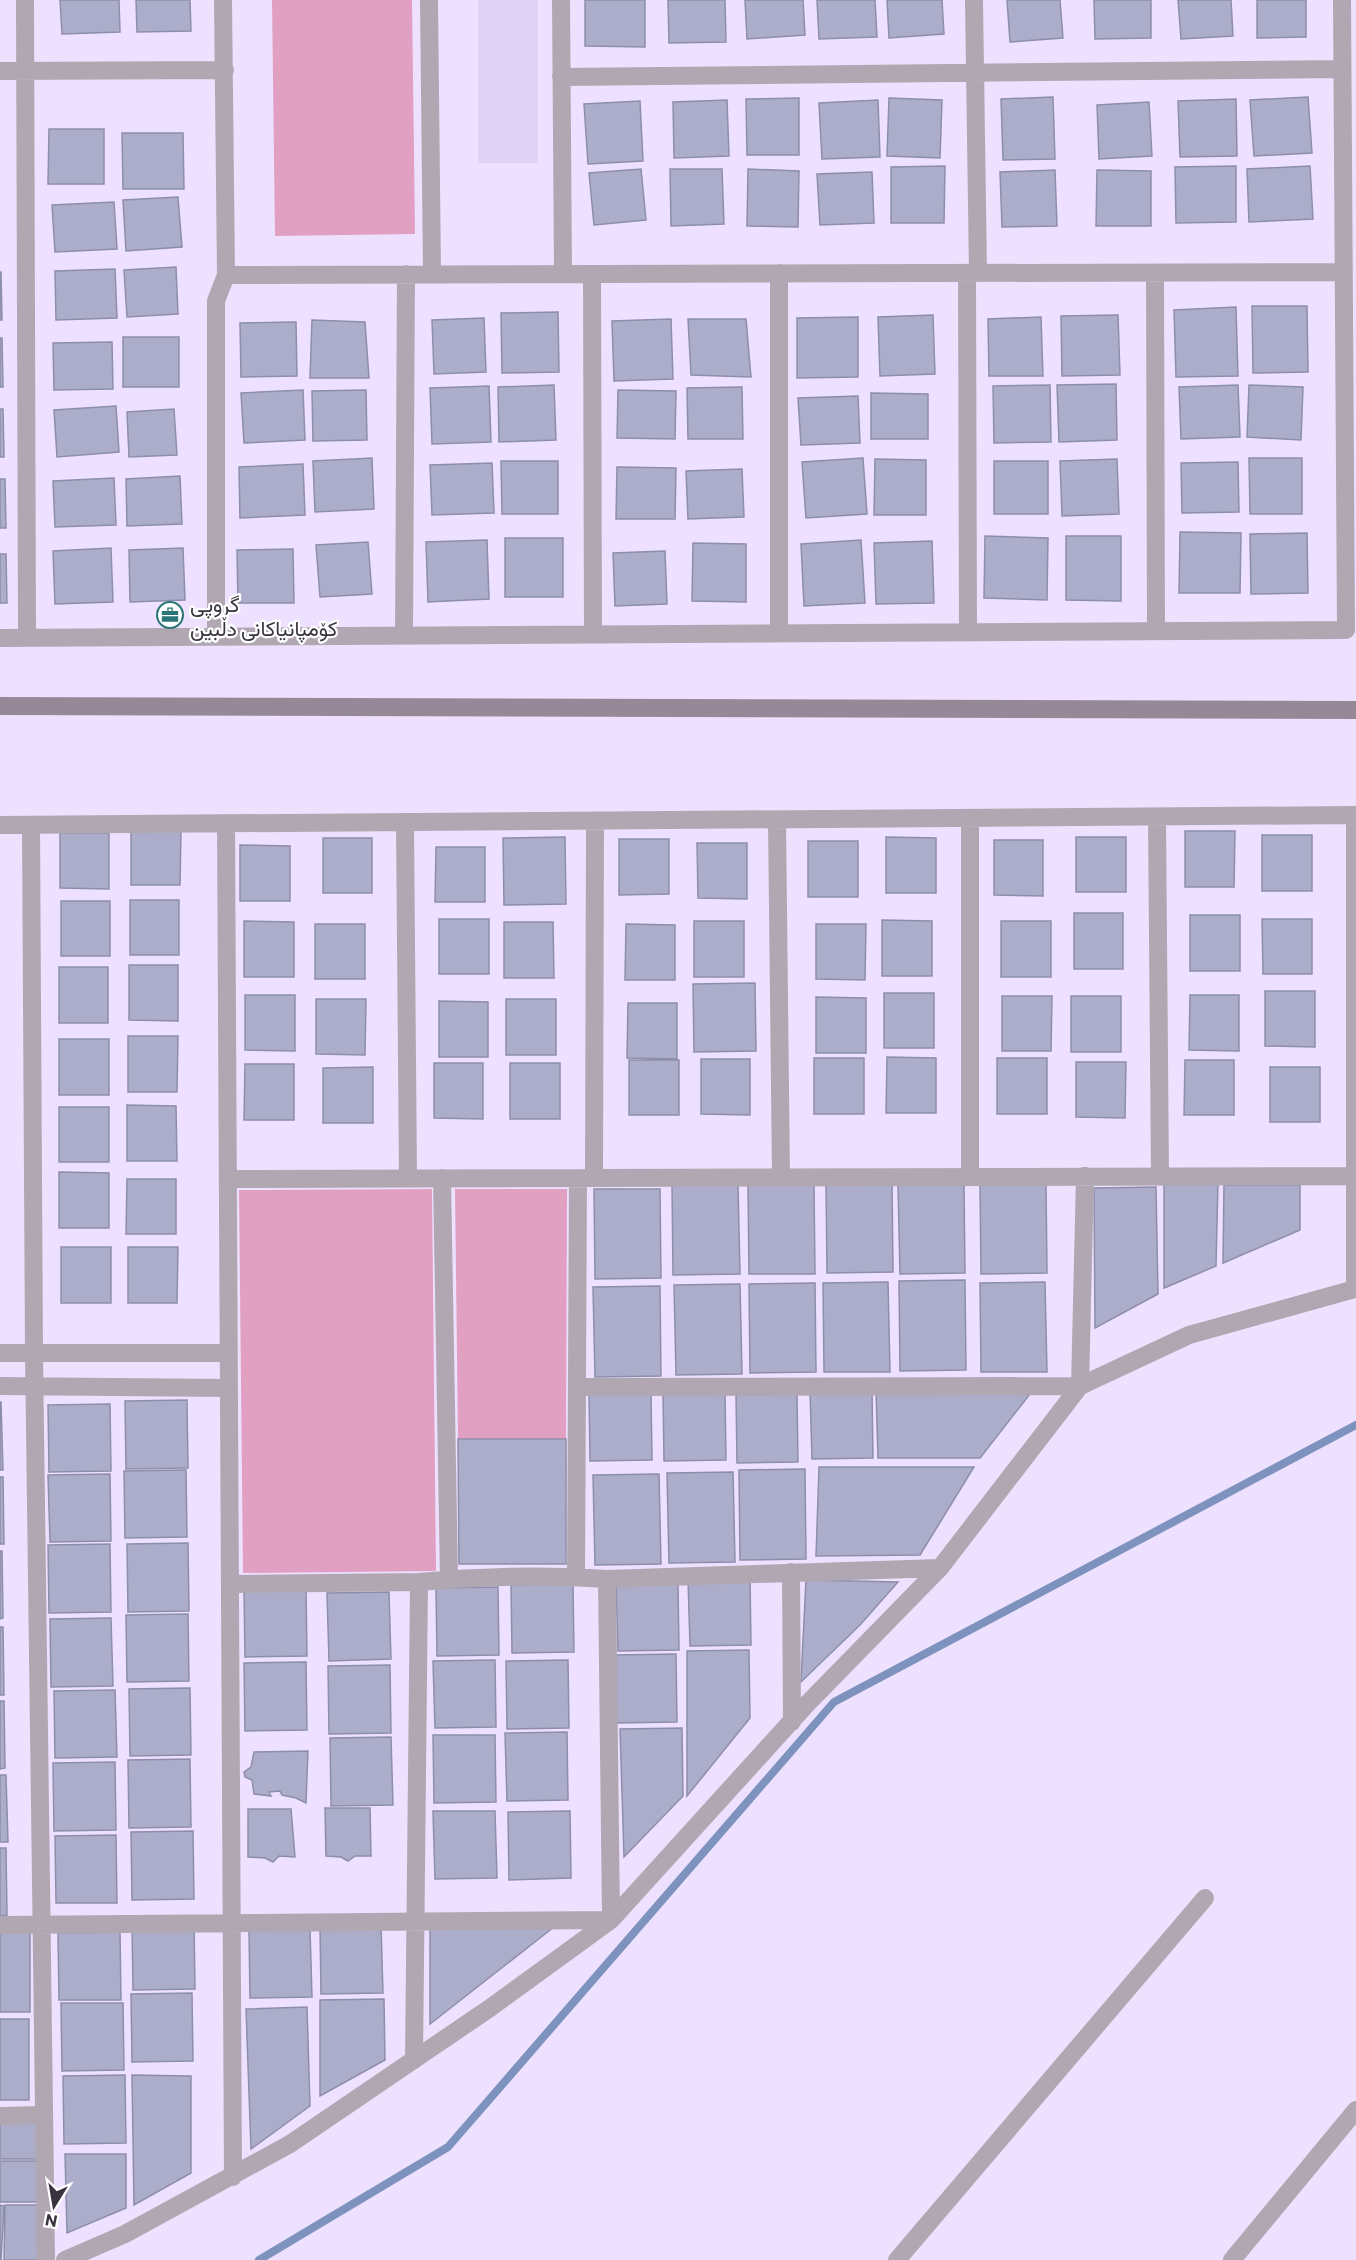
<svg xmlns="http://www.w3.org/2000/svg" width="1356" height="2260" viewBox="0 0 1356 2260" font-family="Commissioner,Vazirmatn,sans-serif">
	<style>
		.built { fill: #e0d2f5 }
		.green { fill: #e19fc2 }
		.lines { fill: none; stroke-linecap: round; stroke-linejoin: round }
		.stream { stroke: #7d92bd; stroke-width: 8 }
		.building { fill: #abadca; stroke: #8d8eab; stroke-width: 1.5 }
		.street { stroke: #b1a7b2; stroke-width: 18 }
		.secondary { stroke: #978898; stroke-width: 18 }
		.labels { text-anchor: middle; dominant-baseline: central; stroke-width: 4.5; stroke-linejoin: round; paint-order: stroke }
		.poi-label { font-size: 21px; fill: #38333e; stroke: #fff; text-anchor: start }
	</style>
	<rect width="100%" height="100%" fill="#ede1ff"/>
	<path class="built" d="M478,0H538V163H478Z"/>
	<path class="green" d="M272,0H412L415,234L275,236Z
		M432,1189L436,1571L243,1573L239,1190Z
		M455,1189H567L566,1439H458Z"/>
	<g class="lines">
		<path class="stream" d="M259,2260L448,2147L834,1702L1356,1425"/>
	</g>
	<path class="building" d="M60,0H119L120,32L62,34Z
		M136,0H190L191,31L137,32Z
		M585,0H645V47L585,46Z
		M668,0H725L726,42L669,43Z
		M745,0H803L805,35L747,39Z
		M817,0H875L877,37L819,39Z
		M887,0H942L944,34L889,38Z
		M1007,0H1060L1063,38L1010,42Z
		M1094,0H1151V38L1095,39Z
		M1178,0H1231L1233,36L1181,39Z
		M1257,0H1306V37L1257,38Z
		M1053,97L1055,159L1003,160L1001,99Z
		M1308,97L1312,153L1254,156L1250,100Z
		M799,98V155H747L746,99Z
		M889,98L942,100L940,158L887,156Z
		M1236,99L1237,156L1180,157L1178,101Z
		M727,100L729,156L674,158L673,102Z
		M878,100L880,157L822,159L819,103Z
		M640,101L643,161L588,164L584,104Z
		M1149,102L1152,156L1099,159L1097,105Z
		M49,129H104V184H48Z
		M122,133H183L184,189H123Z
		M945,166L944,223H891V167Z
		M1236,166V222L1176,223L1175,167Z
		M1310,166L1313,219L1249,222L1247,169Z
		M641,169L646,220L594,225L589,173Z
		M670,169H722L724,224L671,226Z
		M748,169L799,171L798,227L747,226Z
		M1055,170L1057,226L1002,227L1000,172Z
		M1097,170L1151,171V226H1096Z
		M872,172L874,223L820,225L817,174Z
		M178,197L182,247L126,251L123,200Z
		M114,202L117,249L55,252L52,205Z
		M176,267L178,314L127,317L124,270Z
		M115,269L117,318L56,320L55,271Z
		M0,272H1L2,320H0Z
		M1252,306H1307L1308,372L1253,373Z
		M1236,307L1238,376L1176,377L1174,310Z
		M558,312L559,372L502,373L501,313Z
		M933,315L935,374L880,376L878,317Z
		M1118,315L1120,375L1062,376L1061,316Z
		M858,317V377L797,378V318Z
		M1041,317L1043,376H989L988,319Z
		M484,318L486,372L434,374L432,320Z
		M671,319L673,379L614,381L612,321Z
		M688,319H746L751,377L691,375Z
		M312,320L365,322L369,378H310Z
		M296,322L297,376L241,377L240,323Z
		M123,337H179V387H123Z
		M0,338H2L3,387H0Z
		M112,342L113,389L54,390L53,343Z
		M1116,384L1117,440L1059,442L1057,385Z
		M554,385L556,440L499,442L498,387Z
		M1050,385L1051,442L994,443L993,386Z
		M1238,385L1240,437L1181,439L1179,387Z
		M1249,385L1303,387L1301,440L1247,437Z
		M489,386L491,442L432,444L430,388Z
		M742,387L743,439H688L687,388Z
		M303,390L305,440L244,443L241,393Z
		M366,390L367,440L313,441L312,391Z
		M618,390L676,391L675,439L617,438Z
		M871,393L928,394V439H871Z
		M858,396L860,443L801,445L798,398Z
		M116,406L119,452L57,457L54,410Z
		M0,409H3L4,457H0Z
		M174,409L177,455L129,457L127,412Z
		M372,458L374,509L315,512L313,461Z
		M863,458L867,514L806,518L802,462Z
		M1249,458H1302V514H1250Z
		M875,459L926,460V515H874Z
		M1117,459L1119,514L1062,516L1060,461Z
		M501,461H558V514H502Z
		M994,461H1048V514H994Z
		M1238,462L1239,512L1182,513L1181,463Z
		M492,463L494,513L432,515L430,465Z
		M303,464L305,515L240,518L239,467Z
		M617,467L676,468L675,519H616Z
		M742,469L744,517L688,519L686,471Z
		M180,476L182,524L127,526L126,479Z
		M114,478L116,525L55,527L53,481Z
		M0,479H5L6,528H0Z
		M1180,532L1241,533L1240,593H1179Z
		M1307,533L1308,593L1251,594L1250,534Z
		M985,536L1048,538L1047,600L984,598Z
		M1066,536H1121V601L1066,600Z
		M505,538H563V597H505Z
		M487,540L489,599L428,602L426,542Z
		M861,540L865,603L804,606L801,544Z
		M932,541L934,603L876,604L874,543Z
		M368,542L372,594L320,597L316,545Z
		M693,543L746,544V602L692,601Z
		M111,548L113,602L55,604L53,551Z
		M183,548L185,600L130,602L129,550Z
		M293,549L294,603H238L237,550Z
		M665,551L667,604L615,606L613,553Z
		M0,554H6L7,603H0Z
		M131,829L181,830L180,885H131Z
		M1185,831H1235L1234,887H1185Z
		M60,833H109V889L60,888Z
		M1262,835H1312V891H1262Z
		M565,837L566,904L504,905L503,838Z
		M886,837L936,838V893H886Z
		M1076,837H1126V892H1076Z
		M323,838H372V893H323Z
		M619,839H669V894L619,895Z
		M994,840H1043V896L994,895Z
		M808,841H858V897H808Z
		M697,843H747V899L698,898Z
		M240,845L290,846V901H240Z
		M436,847H485V902H435Z
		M130,900H179V955H130Z
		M61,901H110V956H61Z
		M1074,913H1123V969H1074Z
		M1190,915H1240V971H1190Z
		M439,919H489V974H439Z
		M1262,919H1312V974H1263Z
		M882,920L932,921V976H882Z
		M244,921L294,922V977H244Z
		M694,921H744V977H694Z
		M1001,921H1051V977H1001Z
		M504,922H553L554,978H504Z
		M315,924H365V979H315Z
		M626,924L675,925V980H625Z
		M816,924H866L865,980L816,979Z
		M129,965H178V1021L129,1020Z
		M59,967H108V1023H59Z
		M755,983L756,1051L694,1052L693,984Z
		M1265,991H1315V1047L1265,1046Z
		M884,993H934V1048H884Z
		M245,995H295V1051L245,1050Z
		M1190,995H1239V1051L1189,1050Z
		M1002,996H1052L1051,1051H1002Z
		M1071,996H1121V1052H1071Z
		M816,997L866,998V1053H816Z
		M316,999H366L365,1055L316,1054Z
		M506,999H556V1055H506Z
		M439,1001L488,1002V1057H439Z
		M628,1003H677V1059L627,1058Z
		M128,1036H178L177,1092H128Z
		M59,1039H109V1095H59Z
		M887,1057L936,1058V1113H886Z
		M814,1058H864V1114H814Z
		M997,1058H1047V1114H997Z
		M701,1059H750V1115L701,1114Z
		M629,1060H679V1115H629Z
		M1185,1060H1234V1115H1184Z
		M1076,1062H1126L1125,1118L1076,1117Z
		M434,1063H483V1119L434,1118Z
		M510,1063H560V1119H510Z
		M245,1064H294V1120H244Z
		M373,1067V1123H323V1068Z
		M1270,1067H1320V1122H1270Z
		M127,1105L176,1106L177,1161H127Z
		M59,1107H109V1162H59Z
		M59,1172L109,1173V1228H59Z
		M127,1179H176V1234H126Z
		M892,1182L893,1272L827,1273L826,1183Z
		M1164,1182H1218L1216,1266L1164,1288Z
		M748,1184H814L815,1274H749Z
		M964,1184L965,1273L900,1274L898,1185Z
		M980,1184H1046L1047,1273L981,1274Z
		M672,1185H738L740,1274L673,1275Z
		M1224,1185H1300V1230L1223,1263Z
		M1156,1187L1158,1294L1095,1328L1094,1188Z
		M594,1189H660L661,1278L595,1279Z
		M61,1247H111V1303H61Z
		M128,1247H178L177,1303H128Z
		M965,1280L966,1370L900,1371L899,1281Z
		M888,1282L890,1372H824L823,1283Z
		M1045,1282L1047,1372H981L980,1283Z
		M815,1283L816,1372L750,1373L749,1284Z
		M740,1284L742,1374L676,1375L674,1285Z
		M660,1286L661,1376L595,1377L593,1287Z
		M872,1390L873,1458L812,1459L810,1391Z
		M876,1390L1030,1394L980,1458H878Z
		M725,1392L726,1460L664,1461L663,1394Z
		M589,1393H651L652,1460L590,1461Z
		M797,1394L798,1462L737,1463L736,1395Z
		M187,1400L188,1468L126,1469L125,1401Z
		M0,1402H1L3,1470H0Z
		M110,1404L111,1471L49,1472L48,1405Z
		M458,1439H566V1564H459Z
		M819,1467H974L920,1555L816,1556Z
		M805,1469L806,1559L740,1560L739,1470Z
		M186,1470L187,1537L125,1538L124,1471Z
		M733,1472L735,1562L669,1563L667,1473Z
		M110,1474L111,1541L50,1542L48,1475Z
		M659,1474L661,1564L595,1565L593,1475Z
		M0,1477H3L4,1544H0Z
		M188,1543L189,1611L128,1612L127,1544Z
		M110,1544L111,1612L49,1613L48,1545Z
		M0,1551H2L3,1618L0,1619Z
		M750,1578L751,1645L690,1646L688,1579Z
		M806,1580L898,1582L860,1625L801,1682Z
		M616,1583H678L679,1650L618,1651Z
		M573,1584L574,1652L512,1653L511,1585Z
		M498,1587L499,1655L437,1656L436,1588Z
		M306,1589L307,1656L245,1657L244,1590Z
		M389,1592L391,1659L329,1661L327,1593Z
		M188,1614L189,1681L127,1682L126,1615Z
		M111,1618L113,1686L51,1687L50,1619Z
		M0,1627H3L4,1695H0Z
		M749,1650L750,1718L687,1796V1651Z
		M676,1654L677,1722L615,1723L614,1655Z
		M495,1660L496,1727L435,1728L433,1661Z
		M568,1660L569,1728L507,1729L506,1661Z
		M306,1662L307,1730L245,1731L244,1663Z
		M390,1665L391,1733L329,1734L328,1666Z
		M190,1688L191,1755L130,1756L129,1689Z
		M115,1690L117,1757L55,1758L54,1691Z
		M0,1701H4L5,1768L0,1769Z
		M682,1728L683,1796L624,1857L620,1729Z
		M567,1732L568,1800L507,1801L505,1733Z
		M433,1735H495L496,1802L434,1803Z
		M391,1737L393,1805L331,1806L330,1738Z
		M308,1751L306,1803L296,1798L282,1795L280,1791L269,1792L271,1796L254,1794L252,1780L245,1777L244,1772L251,1767L254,1752Z
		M190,1759L191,1827L129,1828L128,1760Z
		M115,1762L116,1830L54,1831L53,1763Z
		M0,1775H6L8,1842H0Z
		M325,1808H370L371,1856H355L348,1861L341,1857L326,1856Z
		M248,1809H291L295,1857L279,1856L273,1862L265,1858L248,1857Z
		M433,1811H495L497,1878L435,1879Z
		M570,1811L571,1878L509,1880L508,1812Z
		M193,1831L194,1899L132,1900L131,1832Z
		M116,1835L117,1903H56L55,1836Z
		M0,1848H6L7,1915L0,1916Z
		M194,1922L195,1989L133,1990L132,1923Z
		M381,1925L383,1993L321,1994L320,1926Z
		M554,1927L430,2024V1928Z
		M310,1929L312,1997L250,1998L249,1930Z
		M0,1931H30V2012H0Z
		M120,1932L121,2000H59L58,1933Z
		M192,1993L193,2061L132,2062L131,1994Z
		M384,1999L385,2060L320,2096V2000Z
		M61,2003H123L124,2070L62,2071Z
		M307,2007L310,2106L251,2149L246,2009Z
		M0,2019H29V2100H0Z
		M125,2075L126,2143L64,2144L63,2076Z
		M132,2075L191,2076V2173L134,2205Z
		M0,2118H40V2159H0Z
		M65,2154H126V2208L67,2233Z
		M0,2161H41V2202H0Z
		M0,2205L4,2206L1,2260H0Z
		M5,2205H39L38,2260H4Z"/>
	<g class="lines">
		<path class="street" d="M25,0L27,638
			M429,0L432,274
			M561,0L563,274
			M974,0L978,273
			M0,71L225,70
			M561,77L1342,69
			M779,273V633
			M967,273L968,632
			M1155,273L1156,631
			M592,274L593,634
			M226,275L1344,272
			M404,635L406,274
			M216,636V301L226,275L223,0
			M0,638L1346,630L1342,0
			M1157,817L1160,1176
			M970,818V1177
			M777,820L781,1177
			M405,822L408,1178
			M226,823L233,2177
			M0,825L1355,815V1289L1189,1335L1080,1386L940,1568L807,1704L611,1920L490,2008L290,2144L125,2234L65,2260
			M31,825L34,1353L46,2260
			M442,1178L449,1579
			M594,1178L595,821
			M228,1179L1355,1176
			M0,1353H228
			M0,1386L229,1388
			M577,1387L1080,1386L1085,1176
			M791,1572L792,1722
			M576,1577L578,1178
			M230,1584L419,1582C481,1576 545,1575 607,1579L940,1568
			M0,1925L611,1920L607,1579
			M414,2060L419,1582
			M0,2116L43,2115
			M897,2260L1205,1898
			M1232,2260L1356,2110"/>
		<path class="secondary" d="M0,706L1356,710"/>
	</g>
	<defs>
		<symbol id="office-ring" viewBox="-11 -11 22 22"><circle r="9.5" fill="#fff" stroke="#2b7577" stroke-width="1.5"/><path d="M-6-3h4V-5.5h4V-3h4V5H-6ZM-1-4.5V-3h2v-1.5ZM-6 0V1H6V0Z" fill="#2b7577"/></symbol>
	</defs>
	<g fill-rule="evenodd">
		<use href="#office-ring" x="155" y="600" width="30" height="30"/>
	</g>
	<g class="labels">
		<g class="poi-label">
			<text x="190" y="603">گروپی<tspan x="190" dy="24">کۆمپانیاکانی دڵبین</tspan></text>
		</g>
	</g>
	<g transform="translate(54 2206) rotate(191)" stroke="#ffffff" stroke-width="4.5" paint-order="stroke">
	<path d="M0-4.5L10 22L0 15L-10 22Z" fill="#38333e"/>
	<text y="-9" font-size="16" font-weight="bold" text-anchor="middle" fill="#38333e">N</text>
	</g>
</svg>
